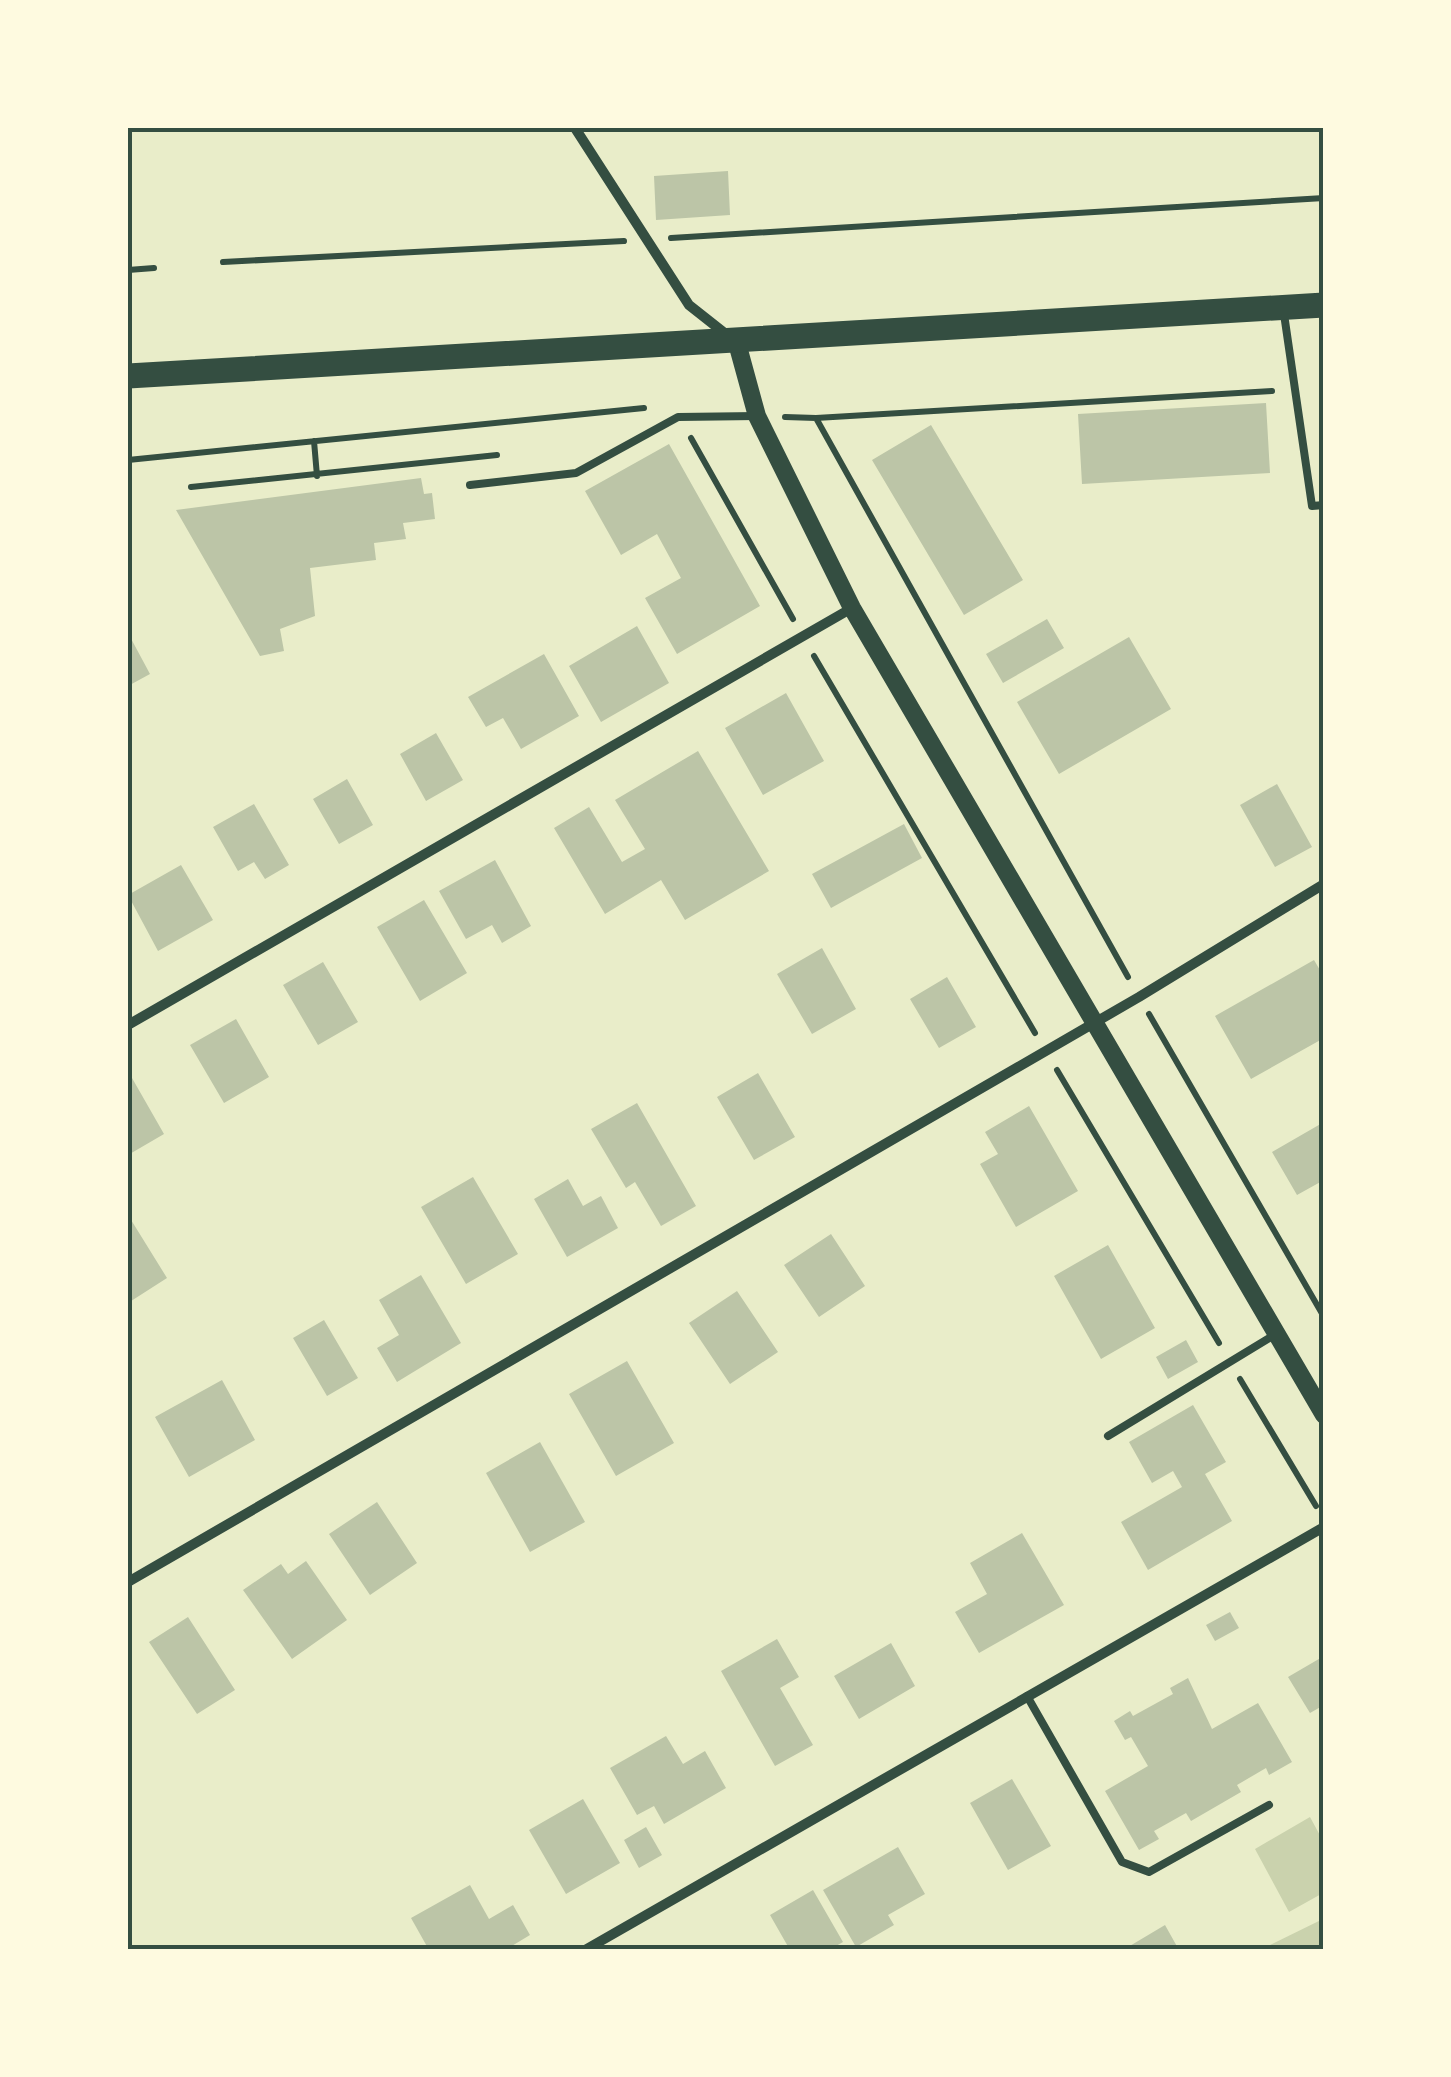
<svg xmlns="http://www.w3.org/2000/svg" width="1451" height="2077" viewBox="0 0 1451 2077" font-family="'Work Sans',sans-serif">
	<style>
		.green { fill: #cad2ad }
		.building { fill: #bcc5a7 }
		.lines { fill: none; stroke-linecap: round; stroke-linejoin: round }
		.path { stroke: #344e41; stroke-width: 6 }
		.service { stroke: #344e41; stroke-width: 8 }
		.minor { stroke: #344e41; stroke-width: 10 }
		.tertiary { stroke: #344e41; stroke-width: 18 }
		.primary { stroke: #344e41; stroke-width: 25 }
		.neatline { fill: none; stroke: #344e41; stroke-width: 4 }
	</style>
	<rect width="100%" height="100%" fill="#e9edc9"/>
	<path class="green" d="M1310,1817L1323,1841V1893L1289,1912L1255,1849Z
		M1323,1919V1949H1262Z"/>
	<path class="building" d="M728,171L730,215L656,220L654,176Z
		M1266,403L1270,473L1082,484L1078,414Z
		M931,425L1023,580L964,615L872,460Z
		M669,444L760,606L677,654L645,598L681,578L657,534L621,555L585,491Z
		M421,478L424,494L432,493L435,519L403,523L406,539L374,543L376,560L310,568L315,616L280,629L284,651L260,656L176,510Z
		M1047,619L1064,648L1003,683L986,654Z
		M637,626L669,683L601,722L569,666Z
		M128,633L150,674L128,686Z
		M1129,637L1171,709L1059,774L1017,702Z
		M544,654L579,716L521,749L503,718L486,727L468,697Z
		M786,693L824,761L763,795L725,728Z
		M436,733L463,780L426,801L400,754Z
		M698,751L769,871L685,920L661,880L605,914L554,828L589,807L622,862L645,849L615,800Z
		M347,779L373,825L339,844L313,799Z
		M1277,784L1312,847L1275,867L1240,805Z
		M254,804L289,865L265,879L254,862L238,871L213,827Z
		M904,824L922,858L831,908L812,874Z
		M495,860L531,926L502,943L492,925L466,939L439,891Z
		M181,865L213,920L158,951L128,895Z
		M424,900L467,973L420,1001L377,927Z
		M822,948L856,1009L812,1034L777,974Z
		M1314,960L1324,977V1038L1251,1079L1215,1016Z
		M323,962L358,1022L318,1045L283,985Z
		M947,977L976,1027L939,1048L910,999Z
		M236,1019L269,1077L224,1103L190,1045Z
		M758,1073L795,1137L754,1160L717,1097Z
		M132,1078L164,1134L128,1155V1080Z
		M637,1103L696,1206L661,1226L635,1182L626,1188L591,1129Z
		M1029,1106L1078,1191L1016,1227L980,1164L998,1154L985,1132Z
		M1324,1122V1180L1297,1195L1272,1152Z
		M473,1177L518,1254L466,1284L421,1207Z
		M568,1179L583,1206L601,1196L618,1228L567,1257L534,1199Z
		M128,1215L167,1278L128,1303Z
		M831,1234L865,1286L819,1317L784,1265Z
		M1108,1245L1155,1328L1101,1359L1054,1276Z
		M421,1275L461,1343L397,1382L377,1348L399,1335L379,1300Z
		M737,1291L778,1352L730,1384L689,1323Z
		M324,1320L358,1378L327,1396L293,1338Z
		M1186,1340L1198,1362L1168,1379L1156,1357Z
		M627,1361L674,1443L616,1476L569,1394Z
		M222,1380L255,1440L189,1477L155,1417Z
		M1193,1405L1226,1462L1205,1474L1232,1521L1148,1570L1121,1522L1182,1487L1173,1471L1152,1483L1129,1442Z
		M540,1442L585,1522L530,1552L486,1473Z
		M377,1502L417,1563L370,1595L329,1534Z
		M1022,1533L1064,1605L979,1653L955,1612L987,1594L970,1563Z
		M306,1561L347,1620L292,1659L243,1590L281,1564L288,1574Z
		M1230,1612L1239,1628L1215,1641L1206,1625Z
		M188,1617L235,1690L197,1714L149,1642Z
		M777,1639L799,1677L780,1688L813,1745L775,1766L721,1671Z
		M891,1643L915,1686L859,1719L834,1676Z
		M1324,1656V1705L1310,1713L1288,1677Z
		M1188,1678L1212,1729L1258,1703L1292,1762L1269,1775L1266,1768L1237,1785L1241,1792L1191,1821L1186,1813L1154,1831L1159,1839L1139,1850L1105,1791L1148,1766L1131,1737L1125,1740L1114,1721L1130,1711L1133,1716L1173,1694L1170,1688Z
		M666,1736L683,1764L705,1751L726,1788L664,1824L654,1806L637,1815L610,1768Z
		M1012,1779L1051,1846L1008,1870L970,1803Z
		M583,1799L620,1863L566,1894L529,1830Z
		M646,1827L662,1855L639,1868L624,1840Z
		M898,1847L925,1894L888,1915L894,1925L856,1947L823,1890Z
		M470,1885L489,1919L513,1905L530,1935L505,1950H429L411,1918Z
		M813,1890L843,1942L829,1950H790L770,1915Z
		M1165,1925L1179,1950H1123Z"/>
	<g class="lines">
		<path class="path" d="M671,238L1324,198
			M223,262L624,241
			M128,270L154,268
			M785,417L816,418
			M691,438L793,619
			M314,441L317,476
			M128,460L644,408
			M191,487L497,455
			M814,656L1035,1033
			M1128,977L816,418L1272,391
			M1149,1014L1324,1317
			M1057,1070L1219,1343
			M1240,1379L1316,1506"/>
		<path class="service" d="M1284,314L1312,506L1324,505
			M470,485L576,473L678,417L757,416
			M1108,1436L1276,1334
			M1027,1696L1122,1862L1149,1872L1269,1805"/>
		<path class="minor" d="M575,128L689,305L727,335
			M128,1025L852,608
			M128,1582L1139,997L1324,884
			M585,1950L1324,1527"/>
		<path class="tertiary" d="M737,343L757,416L852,608L1324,1415"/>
		<path class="primary" d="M128,376L1324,305"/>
	</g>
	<rect width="1451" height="2077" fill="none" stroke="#fefae0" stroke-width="260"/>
	<rect x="130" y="130" width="1191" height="1817" class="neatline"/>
</svg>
